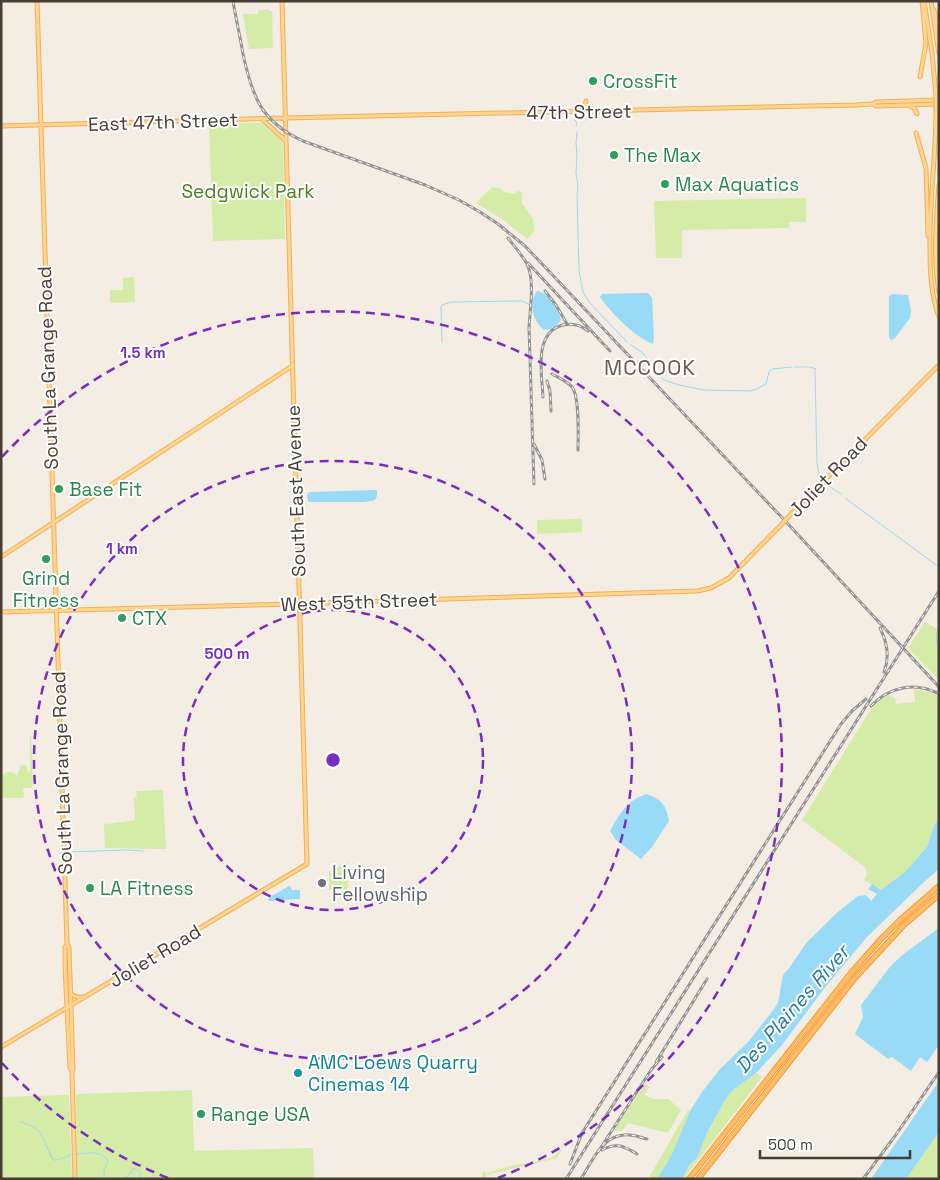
<svg xmlns="http://www.w3.org/2000/svg" width="940" height="1180" viewBox="0 0 940 1180" font-family="'Space Grotesk',sans-serif">
	<style>
		.green { fill: #d4eca7 }
		.water { fill: #99daf7 }
		.lines { fill: none; stroke-linecap: round; stroke-linejoin: round }
		.stream { stroke: #99daf7; stroke-width: 1 }
		.major-casing { stroke: #efb156; stroke-width: 5 }
		.highway-casing { stroke: #ed8e24; stroke-width: 6 }
		.major { stroke: #ffd491; stroke-width: 3 }
		.highway { stroke: #ffbb63; stroke-width: 4.5 }
		.rail-casing { stroke: #949494; stroke-width: 3 }
		.rail { stroke: #fff; stroke-width: 1; stroke-dasharray: 4; stroke-linecap: butt }
		.major-bridge-casing { stroke: #efb156; stroke-width: 5; stroke-linecap: butt }
		.major-bridge { stroke: #ffd491; stroke-width: 3 }
		.ring { fill: none; stroke: #7b2cbf; stroke-width: 2.5; stroke-dasharray: 9 6 }
		.leisure-dot { fill: #2e9e5b; stroke: #fff; stroke-width: 2 }
		.worship-dot { fill: #6b7280; stroke: #fff; stroke-width: 2 }
		.culture-dot { fill: #0f9aa8; stroke: #fff; stroke-width: 2 }
		.labels { text-anchor: middle; dominant-baseline: central; stroke-width: 4; stroke-linejoin: round; paint-order: stroke }
		.leisure-label { font-size: 19px; fill: #27864d; stroke: #fff; text-anchor: start }
		.street-label { font-size: 19px; fill: #463d33; stroke: #fff }
		.park-label { font-size: 19px; fill: #4d7d21; stroke: #fff }
		.worship-label { font-size: 19px; fill: #5b616d; stroke: #fff; text-anchor: start }
		.culture-label { font-size: 19px; fill: #0d838f; stroke: #fff; text-anchor: start }
		.water-label { font-size: 20px; font-style: italic; fill: #1f79a2; stroke: #fff }
		.quarter-label { font-size: 21px; letter-spacing: 1px; fill: #6a5949; stroke: #fff }
		.centre { fill: #7b2cbf; stroke: #fff; stroke-width: 2.5 }
		.ring-label { font-size: 15px; text-anchor: middle; font-weight: bold; fill: #7b2cbf; stroke: #fff; stroke-width: 4; stroke-linejoin: round; paint-order: stroke }
	</style>
	<rect width="100%" height="100%" fill="#f4ede3"/>
	<path class="green" d="M269,9V11H272L273,48L249,49L243,14H258V10Z
		M209,123H261L265,124L282,140L283,143L285,239L213,241Z
		M492,187L500,188L504,192L515,194L516,191L522,192V203L533,219L534,231L527,239L501,218L476,203Z
		M806,198V222H789V228L682,230V258H656L654,201Z
		M134,277L135,302L110,303V290H123V278Z
		M582,519V532L537,534V520Z
		M925,622L936,628L939,624V680L908,648Z
		M914,689L933,693L939,697V818L934,826L927,847L905,872L881,890L864,880L867,874L866,868L802,820L871,709L879,701L888,695L895,698L896,704L915,702Z
		M31,735L33,786L31,787V788H23L24,798H1V776L7,772H13L17,776L21,765H27V770L30,773V736Z
		M163,790L166,849L105,848L104,824L115,823L135,820L134,798L137,796L136,791Z
		M347,862L348,890H329V872Z
		M756,1073L762,1077L690,1171L684,1179H682L690,1164L697,1158L707,1133L726,1098L734,1089Z
		M646,1083L649,1087L644,1095L653,1099H668L681,1110L668,1133L628,1123L622,1131H614L616,1127Z
		M192,1090L194,1151L312,1148L313,1150L314,1179H77L76,1095L80,1094Z
		M69,1095L72,1179H1V1097Z
		M688,1110L690,1111L672,1154L657,1179H648Z
		M939,1132V1179H906Z
		M564,1143H565L557,1158L486,1175V1179H482L483,1172L485,1171V1174C493,1171 500,1169 508,1167C519,1163 551,1161 558,1153C560,1151 562,1146 564,1143Z"/>
	<path class="water" d="M537,291C549,293 559,309 561,320L553,329L544,330C533,322 528,302 537,291Z
		M642,293H648L652,298L654,338L653,344C635,337 611,313 600,297L602,294Z
		M893,294L908,295L911,311L910,318L895,338L892,340L890,339L889,337V296Z
		M375,490H377V496L375,500L365,502H310L308,501L307,495L309,492Z
		M646,794C662,799 666,805 669,821L652,847L641,859L616,840L610,831C620,814 626,801 646,794Z
		M939,818V869L924,882L867,937L823,990L782,1045L756,1073L734,1089L726,1098L707,1133L697,1158L690,1164L682,1179H657L672,1154L690,1111L702,1092L720,1069L749,1041L774,1009L778,1003L783,975L790,967L796,958L807,942L839,911L858,896L866,895L871,901L877,894L868,889L872,884L881,890L905,872L927,847L934,826Z
		M289,886H290L292,890H300V899L270,901L268,900L270,897Z
		M939,928V1045L927,1062L920,1057L911,1071L892,1057L888,1059L855,1034L863,1017L861,1005L889,968L901,956Z
		M939,1081V1132L906,1179H871Z"/>
	<g class="lines">
		<path class="stream" d="M575,120L577,123L576,126
			M577,132L576,143L577,155L576,172L578,187L577,194L579,271L583,292L589,302L627,342
			M442,342L441,307L442,305L451,302L515,301H522L530,305
			M631,345L644,354L656,371L664,380L679,385L704,390L750,391L757,389L766,384L769,372L772,369L792,367
			M795,367H807
			M809,367L816,369L815,371L817,463L819,475
			M829,486L841,494
			M845,498L939,567
			M939,627L936,637L939,655
			M68,852L127,850L143,851
			M20,1121L34,1127L40,1132L53,1160H58L71,1155
			M77,1154C88,1153 102,1150 108,1161L104,1170V1179
			M121,1179L126,1177L132,1172V1170L134,1168L140,1172V1175L141,1179"/>
		<defs>
			<path id="major" d="M37,1L67,943L69,948L73,1069L72,1072
				M924,1L932,53L936,95
				M931,1L939,54
				M934,10L939,31
				M920,77L926,43L922,1
				M586,101L585,106L588,110
				M873,104L876,106L939,104
				M909,106L914,108L917,114
				M936,111C936,157 929,203 930,249C930,272 931,295 939,317
				M262,119L285,140
				M1,126L285,118L855,105L872,104L876,102L939,100
				M916,133L926,168L928,236
				M939,185C936,220 933,257 939,293
				M794,511L939,365
				M1,557L292,366
				M1,612L292,604L697,591L711,588L729,578L779,527
				M301,614L302,608L310,605
				M67,945L65,947V967L70,1068L72,1072L75,1179
				M71,994L77,997H84
				M1,1047L307,864L282,1"/>
			<path id="highway" d="M689,1179L850,974L881,939L900,920L939,886
				M698,1179L855,978L904,925L939,895"/>
		</defs>
		<use href="#major" class="major-casing"/>
		<use href="#highway" class="highway-casing"/>
		<use href="#major" class="major"/>
		<use href="#highway" class="highway"/>
		<defs>
			<path id="rail" d="M233,1C236,19 240,36 243,54C252,96 261,122 303,141L425,185L459,200L480,212L498,224L525,246L545,267L789,525L939,687
				M508,238C515,247 522,255 527,264C535,280 530,310 529,327L534,484
				M528,263L610,351
				M545,291L556,305L567,324
				M552,374C559,378 567,381 572,387C580,397 578,436 578,450
				M547,381L550,391L551,411
				M543,397C542,375 533,332 563,325C572,323 581,325 588,331
				M534,444L542,460L545,479
				M880,628C887,642 890,657 884,672
				M871,706C889,687 915,681 939,694
				M656,1062L707,979
				M602,1150C616,1142 624,1146 637,1154
				M598,1152L651,1070L662,1057
				M570,1164L582,1133L841,724L852,711L866,699
				M566,1179L939,591
				M581,1179C591,1163 602,1136 624,1135C632,1134 639,1137 647,1139
				M863,1179L895,1136L939,1072"/>
		</defs>
		<use href="#rail" class="rail-casing"/>
		<use href="#rail" class="rail"/>
		<defs>
			<path id="major-bridge" d="M936,95V111
				M779,527L794,511"/>
		</defs>
		<use href="#major-bridge" class="major-bridge-casing"/>
		<use href="#major-bridge" class="major-bridge"/>
	</g>
	<g class="ring">
		<circle cx="333" cy="760" r="150"/>
		<circle cx="333" cy="760" r="299"/>
		<path d="M168 1178A449 449 0 0 1 2 1063M2 457A449 449 0 1 1 498 1178"/>
	</g>
	<g class="leisure-dot">
		<circle cx="593" cy="81" r="5"/>
		<circle cx="614" cy="155" r="5"/>
		<circle cx="665" cy="184" r="5"/>
		<circle cx="59" cy="489" r="5"/>
		<circle cx="46" cy="559" r="5"/>
		<circle cx="122" cy="618" r="5"/>
		<circle cx="90" cy="888" r="5"/>
		<circle cx="201" cy="1114" r="5"/>
	</g>
	<circle class="worship-dot" cx="322" cy="883" r="5"/>
	<circle class="culture-dot" cx="298" cy="1073" r="5"/>
	<g class="labels">
		<g class="leisure-label">
			<text x="603" y="81">CrossFit</text>
			<text x="624" y="155">The Max</text>
			<text x="675" y="184">Max Aquatics</text>
			<text x="69" y="489">Base Fit</text>
			<text x="46" y="578" text-anchor="middle">Grind<tspan x="46" dy="22">Fitness</tspan></text>
			<text x="132" y="618">CTX</text>
			<text x="100" y="888">LA Fitness</text>
			<text x="211" y="1114">Range USA</text>
		</g>
		<g class="street-label">
			<text transform="translate(579 112) rotate(-1)">47th Street</text>
			<text transform="translate(163 122) rotate(-2)">East 47th Street</text>
			<text transform="translate(48 368) rotate(-92)">South La Grange Road</text>
			<text transform="translate(828 477) rotate(-46)">Joliet Road</text>
			<text transform="translate(296 491) rotate(-92)">South East Avenue</text>
			<text transform="translate(359 602) rotate(-2)">West 55th Street</text>
			<text transform="translate(62 773) rotate(-92)">South La Grange Road</text>
			<text transform="translate(155 956) rotate(-31)">Joliet Road</text>
		</g>
		<g class="park-label">
			<text x="248" y="191">Sedgwick Park</text>
		</g>
		<g class="worship-label">
			<text x="332" y="872">Living<tspan x="332" dy="22">Fellowship</tspan></text>
		</g>
		<g class="culture-label">
			<text x="308" y="1062">AMC Loews Quarry<tspan x="308" dy="22">Cinemas 14</tspan></text>
		</g>
		<g class="water-label">
			<text transform="translate(792 1009) rotate(-49)">Des Plaines River</text>
		</g>
		<g class="quarter-label">
			<text x="650" y="367">MCCOOK</text>
		</g>
	</g>
	<circle cx="333" cy="760" r="8" class="centre"/>
	<g class="ring-label">
		<text x="143" y="358">1.5 km</text>
		<text x="122" y="554">1 km</text>
		<text x="227" y="659">500 m</text>
	</g>
	<rect width="940" height="1180" fill="none" stroke="#463d33" stroke-width="5"/>
	<path d="M760 1150v8h150v-8" fill="none" stroke="#463d33" stroke-width="2.5"/>
	<text x="768" y="1150" font-size="15" fill="#463d33" stroke="#ffffff" stroke-width="4" paint-order="stroke">500 m</text>
</svg>
